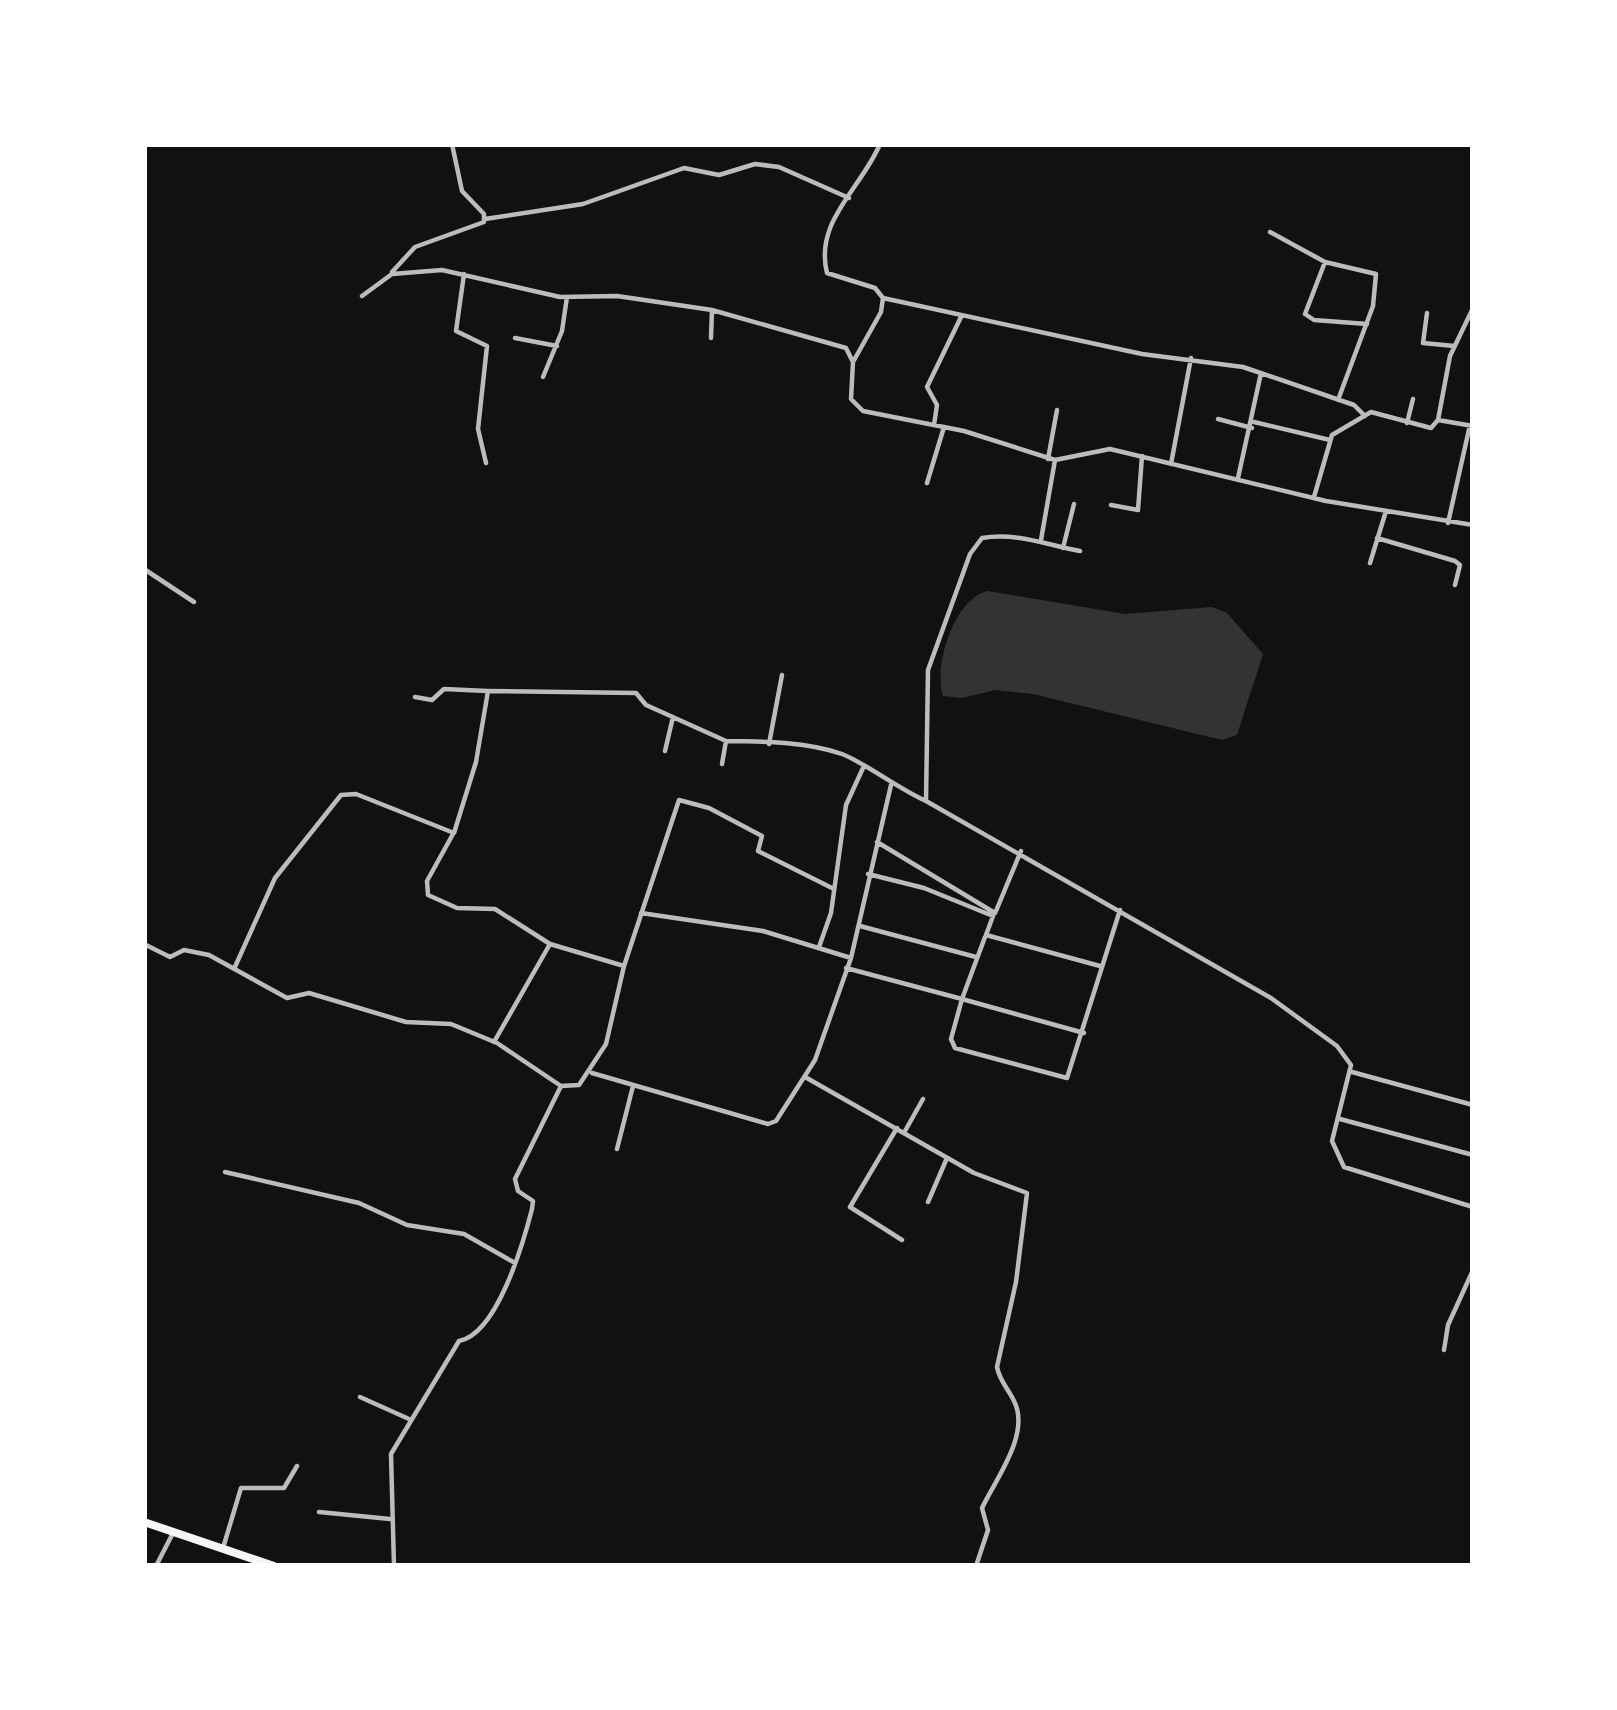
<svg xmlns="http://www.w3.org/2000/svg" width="1617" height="1710" viewBox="0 0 1617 1710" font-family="'Roboto Condensed',sans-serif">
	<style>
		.water { fill: #333 }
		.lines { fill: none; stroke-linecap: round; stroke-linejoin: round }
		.minor { stroke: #bcbcbc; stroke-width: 4.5 }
		.primary { stroke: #f5f5f5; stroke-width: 8 }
	</style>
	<rect width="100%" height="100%" fill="#111"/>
	<path class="water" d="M988,591L1125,614L1212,607L1227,613L1263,654L1237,735L1222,740L1033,694L995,690L962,698L943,696C933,666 954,598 988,591Z"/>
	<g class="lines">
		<path class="minor" d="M485,219L583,204L684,168L719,175L755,164L779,167L849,198
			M1270,232L1325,262L1376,274L1373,306L1338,400
			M1325,262L1305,314L1314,320L1367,324
			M392,272L415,247L484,222V214L462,191L452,144
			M464,274L456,331L487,346L478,429L486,463
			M362,296L392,274L442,270L560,297L617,296L712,310L846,348L853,362L851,399L863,411L964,431L1055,460L1110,449L1326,501L1473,525
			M883,298L1142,354L1243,367L1354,405L1365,416
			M1427,313L1423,343L1454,346
			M515,338L557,346
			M711,338L712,310
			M853,362L881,312L883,298L875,288L827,273C814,221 861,189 880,144
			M543,377L562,331L567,297
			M1218,419L1252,428
			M1438,420L1450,356L1473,308
			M1254,422L1330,440
			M1407,423L1413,399
			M934,425L937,405L927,387L961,317
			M1048,459L1057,410
			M1171,464L1191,358
			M1238,478L1261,373
			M927,483L944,427
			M1314,497L1332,435L1371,412L1431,428L1438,420L1473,426
			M1111,505L1138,510L1142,456
			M1448,523L1470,425
			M1377,538L1455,561L1460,565L1455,585
			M1041,540L1055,460
			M1063,548L1074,504
			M1370,563L1386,511
			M144,569L194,602
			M415,697L432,700L444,689L487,691
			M769,744L782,675
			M665,751L673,717
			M722,764L726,741C762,741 808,742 842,754C865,763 899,789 926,801L928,670L970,554L982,538C1016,532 1047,545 1080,551
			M926,801L1271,998L1337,1046L1351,1065L1332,1141L1344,1167L1473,1207
			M453,834L427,881L428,895L457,908L495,909L550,944L624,966
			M877,842L995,913
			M868,874L924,888L993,916L986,935L1100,966
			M996,911L1021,851
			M641,913L763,931L851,958
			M860,926L976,957
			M985,937L962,999L1084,1033
			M144,944L170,957L184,950L209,955L287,998L309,993L406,1022L451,1024L497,1043L561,1086L579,1085L606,1044L624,966L679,800L709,808L762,836L758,851L832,888
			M819,947L831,913L846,805L863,768
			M846,968L962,999L951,1039L955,1048L1067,1078L1120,910
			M234,969L275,878L341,795L356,794L454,833L476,762L488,691L636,693L646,705L726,741
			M494,1042L550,944
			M1352,1072L1473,1105
			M592,1073L768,1124L776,1121L815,1060L851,958L891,785
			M805,1077L974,1173L1027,1193L1016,1282L997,1367C1000,1382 1008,1388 1014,1401C1031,1434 995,1480 982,1508L988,1530L976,1566
			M1340,1119L1473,1155
			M897,1128L850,1207L902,1240
			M905,1131L923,1099
			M617,1149L633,1086
			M225,1172L359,1203L407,1225L464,1234L515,1263
			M928,1202L947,1158
			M1444,1350L1448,1325L1473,1270
			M360,1397L409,1419
			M319,1512L390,1519
			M223,1548L241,1488H284L297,1466
			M156,1566L173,1533
			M394,1566L391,1454L459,1341C497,1334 523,1244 532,1209L533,1201L518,1191L515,1179L561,1086"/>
		<path class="primary" d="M144,1522L274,1566"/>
	</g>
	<rect width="1617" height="1710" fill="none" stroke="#ffffff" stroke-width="294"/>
</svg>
